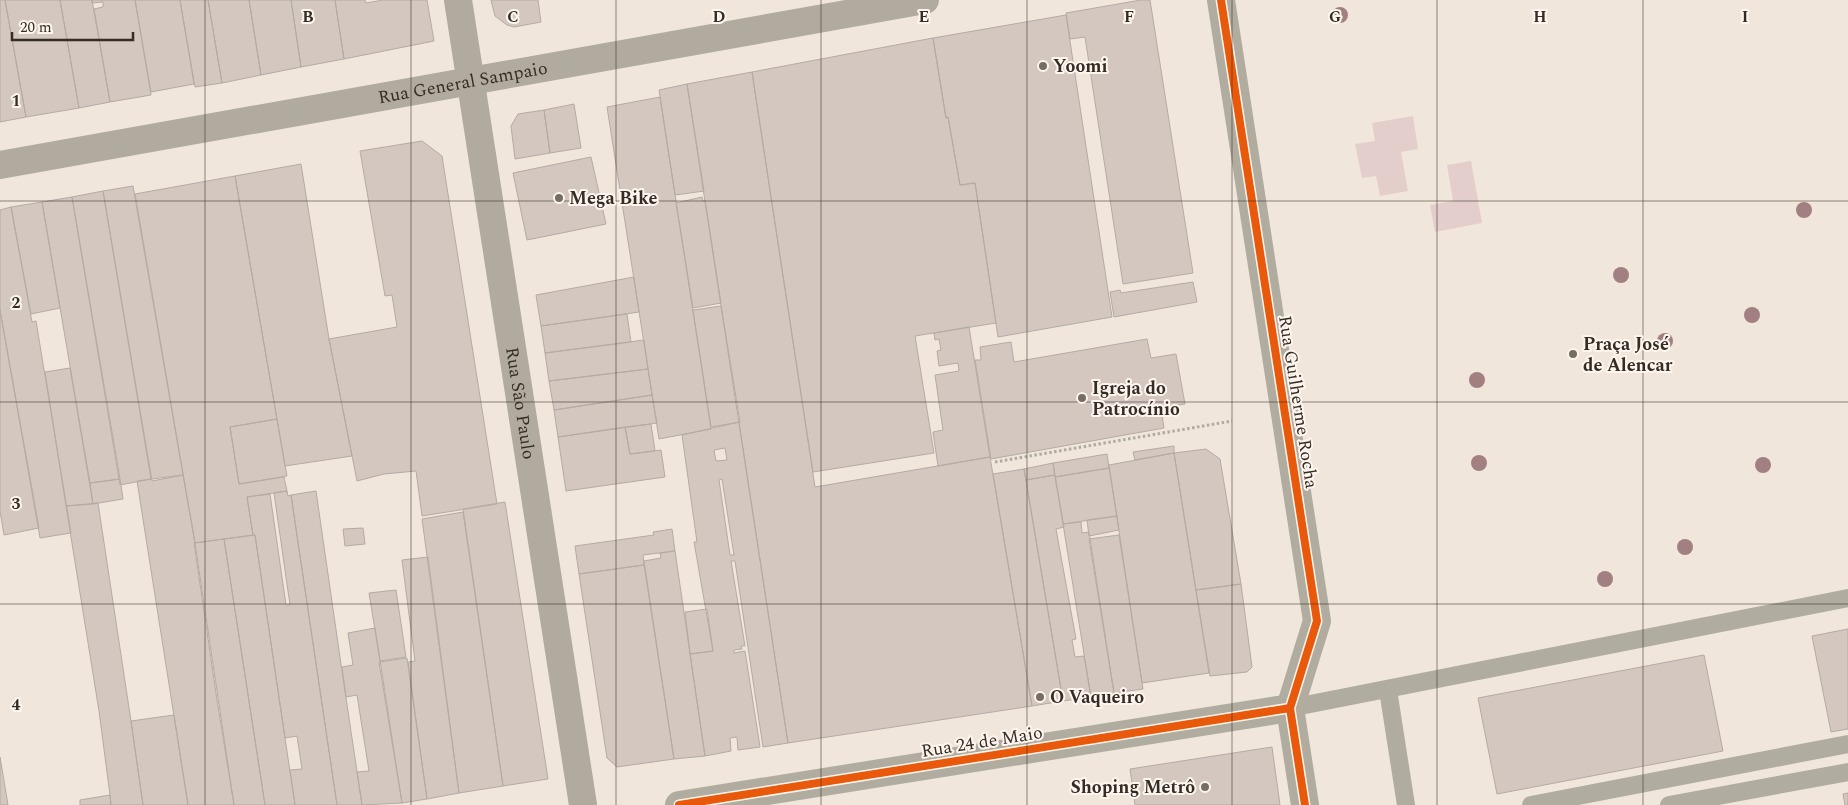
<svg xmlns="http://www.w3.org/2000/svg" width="1848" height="805" viewBox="0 0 1848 805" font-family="Spectral,serif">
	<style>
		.green { fill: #e4cecc }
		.building { fill: #d3c7c0; stroke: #b4aba5; fill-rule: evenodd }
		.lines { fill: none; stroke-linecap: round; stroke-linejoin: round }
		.path { stroke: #b1aaa1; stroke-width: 3; stroke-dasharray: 2.5 2.5; stroke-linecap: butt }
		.service { stroke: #b1aca0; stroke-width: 18 }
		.minor { stroke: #b1aca0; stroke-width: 28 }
		.secondary { stroke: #b1aa9f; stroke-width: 28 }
		.cycleway-casing { stroke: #fef6ee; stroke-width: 11 }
		.cycleway { stroke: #e8590c; stroke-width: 8 }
		.tree { fill: #a28082 }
		.grid { fill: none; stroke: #342d25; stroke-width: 1; stroke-opacity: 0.55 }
		.poi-dot { fill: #766e65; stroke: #fef6ee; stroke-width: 2 }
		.labels { text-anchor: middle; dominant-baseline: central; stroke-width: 4; stroke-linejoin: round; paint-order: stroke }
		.poi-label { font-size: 18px; font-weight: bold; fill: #342d25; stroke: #fef6ee; text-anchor: start }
		.street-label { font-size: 18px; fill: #342d25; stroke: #fef6ee }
		.grid-label { font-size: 16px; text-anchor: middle; font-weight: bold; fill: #342d25; stroke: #fef6ee; stroke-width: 4; stroke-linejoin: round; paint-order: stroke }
	</style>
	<rect width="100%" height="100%" fill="#f1e6db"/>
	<path class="green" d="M1413,116L1418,149L1401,152L1408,191L1380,196L1376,176L1362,178L1355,144L1375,141L1372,123Z
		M1471,161L1482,223L1435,232L1430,205L1453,201L1447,165Z"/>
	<path class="building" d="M0,0H5L26,117L0,122Z
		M5,0H60L79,108L26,117Z
		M60,0H92L110,102L79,108Z
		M92,0H135L151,95L110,102L94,9L103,7V2L92,3Z
		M135,0H180L194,84L151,92Z
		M180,0H208L222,83L195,87Z
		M208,0H249L261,75L222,83Z
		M249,0H291L301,67L261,75Z
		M291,0H335L344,59L301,67Z
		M335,0H365L366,3L383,0H427L434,41L344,59Z
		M491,0H538L541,22L514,27L507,25L495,16Z
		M1141,0H1150L1193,273L1123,284L1085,37L1070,39L1066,13Z
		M1066,15L1112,317L998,337L975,183L960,185L948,117L946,118L933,38Z
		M933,38L946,118L948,117L960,185L975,183L996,323L915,336L934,453L813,472L752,72Z
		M752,72L815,487L990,457L1032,706L788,743L687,84Z
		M687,84L704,191L675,195L659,90Z
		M660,97L711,429L659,439L607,107Z
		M574,104L581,148L550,153L544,110Z
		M544,110L550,153L515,159L511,126L518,114Z
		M422,141L442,156L497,504L422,516L416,471L384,474L357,481L329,339L397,327L392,295L385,296L360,151Z
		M591,157L606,224L527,240L513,173Z
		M301,164L329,339L352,456L285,466L235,176Z
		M235,176L277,419L230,427L239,484L284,477L287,491L247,497L253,535L195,543L135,194Z
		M133,186L183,475L152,481L103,191Z
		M103,191L151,479L120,485L72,197Z
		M72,197L120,479L90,483L42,202Z
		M702,197L703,201L705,200L721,303L693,308L676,203Z
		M42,202L60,308L31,314L11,207Z
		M11,207L32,322L36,321L71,533L40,538L0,310V210Z
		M634,277L639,312L541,326L536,295Z
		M1193,282L1197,302L1114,317L1110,292L1120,290L1121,293Z
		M721,306L740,422L711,427L693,310Z
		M0,310L39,528L4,535L0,511Z
		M627,314L631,342L545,353L541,326Z
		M969,327L990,457L938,466L933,432L943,430L935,375L959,371L958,363L939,366L937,351L941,350L939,339L935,340L934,333Z
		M1147,339L1151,358L1176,354L1185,404L1161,408L1164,428L991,459L975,360H981L980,347L1011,342L1014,362Z
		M644,340L648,369L549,381L545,353Z
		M70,368L93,504L66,506L45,372Z
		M648,369L652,395L554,410L549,381Z
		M652,395L657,423L558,437L554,410Z
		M277,419L287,476L239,484L230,427Z
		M739,422L788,743L763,747L735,561H731L745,646H741L742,649L734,650V653L745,651L760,747L738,750L737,737L730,738L731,751L705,756L690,654L713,651L694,542H697L682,435ZM725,448L727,460L716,461L714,450ZM722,479L734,555H730L719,480Z
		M651,424L655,451L630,454L625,427Z
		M625,427L630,454L661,450L665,477L566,491L558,437Z
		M1174,446V453L1135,460L1133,452Z
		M1206,449L1220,459L1241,584L1196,590L1174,453Z
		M1174,453L1209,673L1142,683L1109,465Z
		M1107,454L1109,468L1055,477L1053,463Z
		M1053,463L1055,475L1026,480L1024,469Z
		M1109,468L1117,516L1063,524L1055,477Z
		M1024,469L1063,701L1032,706L993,474Z
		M183,475L195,543L234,805H188L137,481Z
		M1055,475L1064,527L1056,529L1076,639L1072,640L1075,657L1084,656L1091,697L1063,701L1026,480Z
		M120,479L123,499L93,504L90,483Z
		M287,491L288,496L291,495L337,805H295L290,770L302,769L297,736L285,738L255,535H253L247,497L270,494L286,605H290L274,493Z
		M316,491L342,671L362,805H337L291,495Z
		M505,502L548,779L503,786L463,509Z
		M98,503L131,721L143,805H111L110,795L99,711L66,506Z
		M463,512L503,786L459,793L422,519Z
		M1117,516L1119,530L1089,536L1087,520Z
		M1081,522L1082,533L1089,532L1114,693L1091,697L1063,524Z
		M363,528L365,544L345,546L343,529Z
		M672,529L675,551L643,555L644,565L579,574L575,546L654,535L653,532Z
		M255,535L285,738L295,805H265L224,539Z
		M1119,535L1143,689L1114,693L1089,539Z
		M224,539L265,805H234L217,700L194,543Z
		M675,551L705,756L674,759L644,561L661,558L660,553Z
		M428,557L459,793L427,799L408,662L415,661L402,560Z
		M644,565L674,759L617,767L607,758L579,574Z
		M1241,584L1252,667L1247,672L1210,676L1196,590Z
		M396,590L406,657L380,661L369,593Z
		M707,609L713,651L690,654L685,612Z
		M375,628L402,803L362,805L357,772L369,771L357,695L346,697L342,667L353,665L348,633Z
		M1848,629V729L1831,732L1812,636Z
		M1704,655L1723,751L1497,794L1478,698Z
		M407,658L427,799L402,803L379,662Z
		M174,715L188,805H143L131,721Z
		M1272,747L1280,805H1135L1130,769Z
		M0,757L8,805H0Z
		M1848,793V805H1845L1843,794Z
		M110,795L111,805H80V800Z"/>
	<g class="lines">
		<path class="path" d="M995,462L1232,421"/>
		<path class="service" d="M1388,690L1406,805
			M1290,708L1848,598
			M1531,805L1848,744
			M1669,805L1848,772"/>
		<path class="minor" d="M1221,0L1317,621L1290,708L1305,805
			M679,805L1290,708"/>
		<g class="secondary">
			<path id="s1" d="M458,0L583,805"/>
			<path id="s2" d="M0,165L925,0"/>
		</g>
		<defs>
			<path id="cycleway" d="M1221,0L1317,621L1290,708L1305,805
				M679,805L1290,708"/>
		</defs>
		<use href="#cycleway" class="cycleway-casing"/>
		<use href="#cycleway" class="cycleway"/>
	</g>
	<g class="tree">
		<circle cx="1340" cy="15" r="8"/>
		<circle cx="1804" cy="210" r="8"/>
		<circle cx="1621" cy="275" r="8"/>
		<circle cx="1752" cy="315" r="8"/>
		<circle cx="1665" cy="341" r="8"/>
		<circle cx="1477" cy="380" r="8"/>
		<circle cx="1479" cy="463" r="8"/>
		<circle cx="1763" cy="465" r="8"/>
		<circle cx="1685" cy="547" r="8"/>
		<circle cx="1605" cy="579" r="8"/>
	</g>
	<path class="grid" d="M205,0V805M411,0V805M616,0V805M821,0V805M1027,0V805M1232,0V805M1437,0V805M1643,0V805M0,201H1848M0,402H1848M0,604H1848"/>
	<g class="poi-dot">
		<circle cx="1043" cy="66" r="5"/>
		<circle cx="559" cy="198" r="5"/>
		<circle cx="1573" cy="354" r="5"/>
		<circle cx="1082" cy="398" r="5"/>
		<circle cx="1040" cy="697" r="5"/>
		<circle cx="1205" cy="787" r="5"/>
	</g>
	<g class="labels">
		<g class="poi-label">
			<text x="1053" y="66">Yoomi</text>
			<text x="569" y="198">Mega Bike</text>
			<text x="1583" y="344">Praça José<tspan x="1583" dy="21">de Alencar</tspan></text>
			<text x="1092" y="388">Igreja do<tspan x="1092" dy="21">Patrocínio</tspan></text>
			<text x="1050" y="697">O Vaqueiro</text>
			<text x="1195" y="787" text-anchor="end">Shoping Metrô</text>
		</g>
		<g class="street-label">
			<text stroke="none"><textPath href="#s2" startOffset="470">Rua General Sampaio</textPath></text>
			<text stroke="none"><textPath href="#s1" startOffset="408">Rua São Paulo</textPath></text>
			<text transform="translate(1298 402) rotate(81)">Rua Guilherme Rocha</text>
			<text transform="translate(982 742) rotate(-9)">Rua 24 de Maio</text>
		</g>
	</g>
	<g class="grid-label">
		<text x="308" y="22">B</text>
		<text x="513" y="22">C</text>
		<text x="719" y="22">D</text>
		<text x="924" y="22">E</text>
		<text x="1129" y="22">F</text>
		<text x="1335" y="22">G</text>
		<text x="1540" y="22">H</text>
		<text x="1745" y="22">I</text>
		<text x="16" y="106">1</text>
		<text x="16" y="308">2</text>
		<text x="16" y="509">3</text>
		<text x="16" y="710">4</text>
	</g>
	<path d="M12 32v8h121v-8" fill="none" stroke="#342d25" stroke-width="2.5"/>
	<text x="20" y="32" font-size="15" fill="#342d25" stroke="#fef6ee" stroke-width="4" paint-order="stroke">20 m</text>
</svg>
